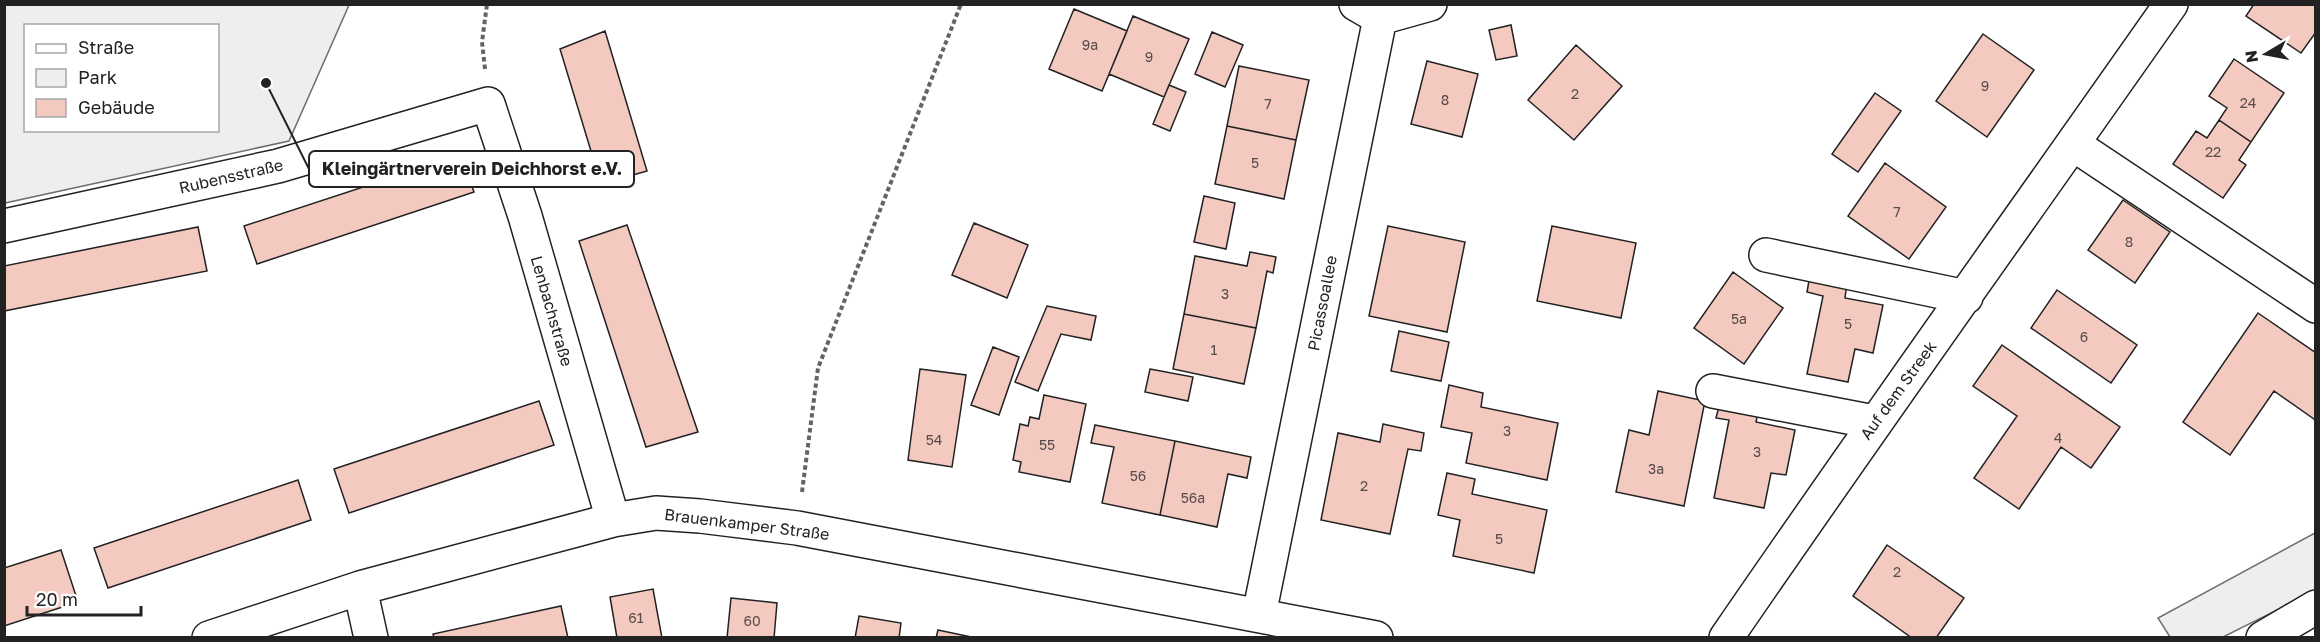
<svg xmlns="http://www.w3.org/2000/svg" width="2320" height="642" viewBox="0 0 2320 642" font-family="'Golos Text',sans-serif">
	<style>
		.green { fill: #eee; stroke: #6f6f6f; stroke-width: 1.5; fill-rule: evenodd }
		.building { fill: #f3c9c0; stroke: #222; stroke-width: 1.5 }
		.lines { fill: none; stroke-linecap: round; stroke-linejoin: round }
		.minor-casing { stroke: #222; stroke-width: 36 }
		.path { stroke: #646464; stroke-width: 4; stroke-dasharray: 4.5 3; stroke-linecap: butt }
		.minor { stroke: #fff; stroke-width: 33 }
		.labels { text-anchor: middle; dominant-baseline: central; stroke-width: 4.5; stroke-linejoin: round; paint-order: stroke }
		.number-label { font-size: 14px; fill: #564c4a }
		.street-label { font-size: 16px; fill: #222; stroke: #fff }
		.leader { fill: none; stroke: #222; stroke-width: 2 }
		.callout-dot { fill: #222; stroke: #fff; stroke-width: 2 }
		.callout { fill: #fff; stroke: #222; stroke-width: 2 }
		.callout-label { font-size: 18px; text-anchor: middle; font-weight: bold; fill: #222 }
	</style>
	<rect width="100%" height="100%" fill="#fff"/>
	<path class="green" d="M5,4H349V5L289,141L5,203ZM26,26H218V130H26Z
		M2315,533V591L2223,637H2170L2158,618Z"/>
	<path class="building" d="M2254,4H2316V32L2301,53L2246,16Z
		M1074,9L1127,31L1102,91L1049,69Z
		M1133,16L1189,39L1164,97L1109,74Z
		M1511,25L1517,56L1496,60L1489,30Z
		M605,31L647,171L601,184L560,49Z
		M1212,32L1243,45L1225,87L1195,74Z
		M1983,34L2034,70L1987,137L1936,101Z
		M1576,45L1622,86L1574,140L1528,100Z
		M2234,59L2284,93L2251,142L2219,120L2227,108L2209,96Z
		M1427,61L1478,74L1462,137L1411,124Z
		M1239,66L1309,80L1296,140L1227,126Z
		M1169,85L1186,92L1170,131L1153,124Z
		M1875,93L1901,111L1858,172L1832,154Z
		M2219,120L2251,142L2239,160L2246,165L2223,198L2173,164L2196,131L2207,138Z
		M1227,126L1296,140L1284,199L1215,184Z
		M461,155L474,192L257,264L244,226Z
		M1885,163L1946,207L1909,259L1848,216Z
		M1204,196L1235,203L1226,249L1194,242Z
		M2123,200L2170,232L2135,283L2088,250Z
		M974,223L1028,245L1007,298L952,275Z
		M627,225L698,432L646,447L579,241Z
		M1388,226L1465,242L1447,332L1369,316Z
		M1552,226L1636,243L1621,318L1537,301Z
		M198,227L207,271L4,311V266Z
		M1250,252L1276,257L1273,273L1267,271L1256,328L1184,314L1195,256L1247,266Z
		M1733,272L1783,308L1744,364L1694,328Z
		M1810,275L1847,283L1845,298L1883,305L1873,353L1855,349L1848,382L1807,374L1823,296L1807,292Z
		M2057,290L2137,345L2111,383L2031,328Z
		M1047,306L1096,316L1091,340L1061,334L1038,391L1015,382Z
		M2258,313L2316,353V417L2314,419L2274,391L2230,455L2183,422Z
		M1184,314L1256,328L1244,384L1173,369Z
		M1399,331L1449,342L1441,381L1391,371Z
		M2002,345L2120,427L2091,468L2061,447L2019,509L1974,478L2017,416L1973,386Z
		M993,347L1019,357L999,415L971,405Z
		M920,369L966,375L952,467L908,460Z
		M1150,369L1193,377L1188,401L1145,392Z
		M1449,385L1483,393L1481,407L1558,423L1547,480L1466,463L1472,433L1441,427Z
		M1658,391L1705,401L1684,506L1616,492L1629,430L1649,435Z
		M1044,395L1086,404L1070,482L1019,472L1021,462L1013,460L1020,424L1028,426L1030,417L1039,419Z
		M1721,399L1759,408L1756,422L1795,430L1786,475L1771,473L1764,508L1714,498L1729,420L1716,418Z
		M539,401L554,445L349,513L334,469Z
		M1383,424L1424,433L1421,451L1408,449L1390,534L1321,520L1338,433L1380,442Z
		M1095,425L1175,441L1160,515L1102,503L1114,447L1091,443Z
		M1175,441L1251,457L1247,478L1228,474L1217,527L1160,515Z
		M1447,473L1475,479L1472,494L1547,510L1534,573L1453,556L1460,520L1438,515Z
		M298,480L311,520L108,588L94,548Z
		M1887,545L1964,598L1936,638H1912L1853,596Z
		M61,550L78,602L4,626V568Z
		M653,589L662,638H617L610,597Z
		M731,598L777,603L774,638H727Z
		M561,606L568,638H434L433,634Z
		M859,616L901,623L899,638H855Z
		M938,630L976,638H936Z"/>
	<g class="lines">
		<defs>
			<path id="minor" d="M1380,18L1430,4
				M2073,144L2316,306
				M4,226L278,166L488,104L525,216L613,520
				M1766,255L1966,297
				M1713,391L1874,422
				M360,588L371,638
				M1259,615L1380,18L1356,4
				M209,638L360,588L613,520L656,513L700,516L797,528L1376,638
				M1726,638C1872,425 2023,215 2171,4
				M2263,638L2316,607"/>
		</defs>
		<use href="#minor" class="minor-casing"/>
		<path class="path" d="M485,69L482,42L487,4
			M802,492L818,368L961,4"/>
		<use href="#minor" class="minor"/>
	</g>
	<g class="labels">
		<g class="number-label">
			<text x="1090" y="44">9a</text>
			<text x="1149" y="56">9</text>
			<text x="1985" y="85">9</text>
			<text x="1575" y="93">2</text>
			<text x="1445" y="99">8</text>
			<text x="2248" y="102">24</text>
			<text x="1268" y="103">7</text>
			<text x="2213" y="151">22</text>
			<text x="1255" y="162">5</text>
			<text x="1897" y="211">7</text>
			<text x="2129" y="241">8</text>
			<text x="1225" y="293">3</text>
			<text x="1739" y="318">5a</text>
			<text x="1848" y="323">5</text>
			<text x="2084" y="336">6</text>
			<text x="1214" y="349">1</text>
			<text x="1507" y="430">3</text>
			<text x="2058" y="437">4</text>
			<text x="934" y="439">54</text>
			<text x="1047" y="444">55</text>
			<text x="1757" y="451">3</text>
			<text x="1656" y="468">3a</text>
			<text x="1138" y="475">56</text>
			<text x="1364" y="485">2</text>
			<text x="1193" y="497">56a</text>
			<text x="1499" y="538">5</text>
			<text x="1897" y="571">2</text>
			<text x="636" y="617">61</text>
			<text x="752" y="620">60</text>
		</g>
		<g class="street-label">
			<text transform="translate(231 176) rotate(-13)">Rubensstraße</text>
			<text transform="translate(1322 303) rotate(-79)">Picassoallee</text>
			<text transform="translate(552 311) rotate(74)">Lenbachstraße</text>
			<text transform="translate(1898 390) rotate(-54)">Auf dem Streek</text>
			<text transform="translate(747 524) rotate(7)">Brauenkamper Straße</text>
		</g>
	</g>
	<path class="leader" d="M266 83L309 169"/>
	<circle class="callout-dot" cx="266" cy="83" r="6"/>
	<rect class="callout" x="309" y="151" width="325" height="36" rx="6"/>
	<g class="callout-label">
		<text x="472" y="175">Kleingärtnerverein Deichhorst e.V.</text>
	</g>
	<rect width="2320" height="642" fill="none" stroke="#222222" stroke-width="12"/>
	<rect x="24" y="24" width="195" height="108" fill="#ffffff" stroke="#a7a7a7" stroke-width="1.5"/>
	<rect x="36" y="44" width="30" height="9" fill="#ffffff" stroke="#a7a7a7" stroke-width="1.5"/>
	<text x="78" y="54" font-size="18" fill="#222222">Straße</text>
	<rect x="36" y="69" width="30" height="18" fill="#eeeeee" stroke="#a7a7a7" stroke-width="1.5"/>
	<text x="78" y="84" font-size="18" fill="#222222">Park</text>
	<rect x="36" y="99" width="30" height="18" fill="#f3c9c0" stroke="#a7a7a7" stroke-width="1.5"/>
	<text x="78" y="114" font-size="18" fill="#222222">Gebäude</text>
	<g transform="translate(2266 54) rotate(260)" stroke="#ffffff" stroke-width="4.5" paint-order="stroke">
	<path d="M0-4.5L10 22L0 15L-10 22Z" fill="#222222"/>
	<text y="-9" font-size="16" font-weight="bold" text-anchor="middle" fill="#222222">N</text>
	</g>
	<path d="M27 606v9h114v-9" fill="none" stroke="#222222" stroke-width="3"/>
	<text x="36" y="606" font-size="18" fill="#222222" stroke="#ffffff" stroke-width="4.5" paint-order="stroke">20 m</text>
</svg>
